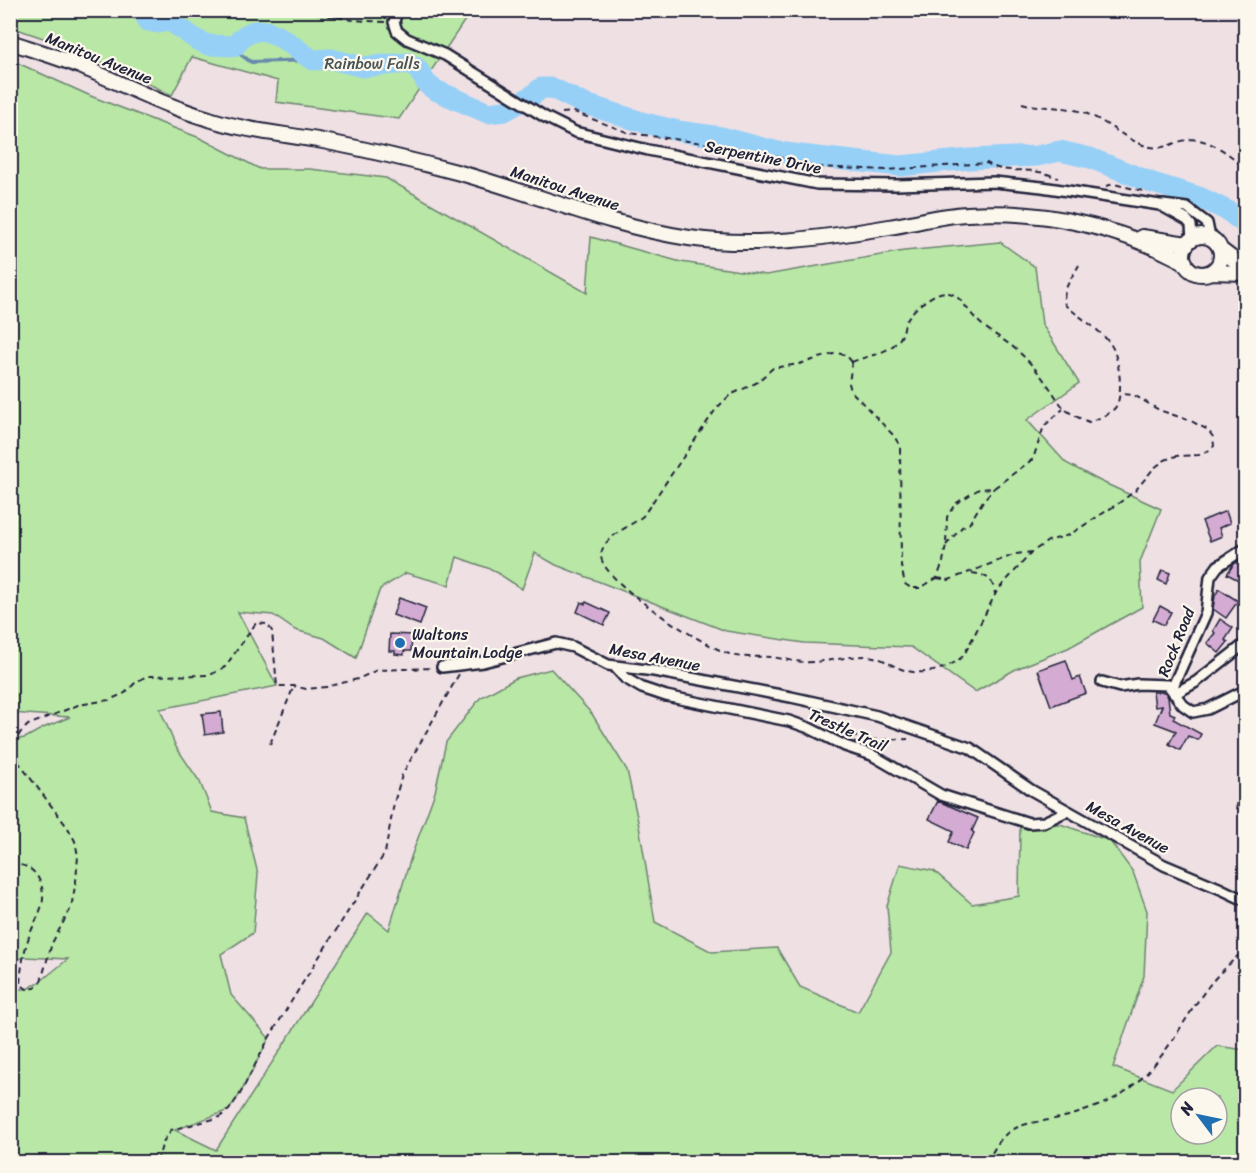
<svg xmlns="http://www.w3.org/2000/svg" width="1256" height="1173" viewBox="0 0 1256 1173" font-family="Sriracha,sans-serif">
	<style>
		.green { fill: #b8e7a6; stroke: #6d8470; stroke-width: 1.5; fill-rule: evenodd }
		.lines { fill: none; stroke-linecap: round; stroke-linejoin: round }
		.stream { stroke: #688aac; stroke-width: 4 }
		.river { stroke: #97d0f7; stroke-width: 21 }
		.building { fill: #d4acd3; stroke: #22223b; stroke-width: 1.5 }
		.minor-casing { stroke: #22223b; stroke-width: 14 }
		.secondary-casing { stroke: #22223b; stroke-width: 18 }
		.path { stroke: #22223b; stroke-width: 2; stroke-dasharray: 6 4.5; stroke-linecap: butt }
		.minor { stroke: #fbf7ec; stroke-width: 9 }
		.secondary { stroke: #fbf7ec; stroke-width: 14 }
		.poi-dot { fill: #1f6fb2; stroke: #fbf7ec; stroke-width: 2 }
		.labels { text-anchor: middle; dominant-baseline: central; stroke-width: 4.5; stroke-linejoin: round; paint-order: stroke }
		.street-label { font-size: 16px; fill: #22223b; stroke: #fbf7ec }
		.park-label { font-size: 16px; fill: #485356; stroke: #fbf7ec }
		.poi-label { font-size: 16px; fill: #22223b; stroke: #fbf7ec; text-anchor: start }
	</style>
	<rect width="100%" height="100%" fill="#efe0e4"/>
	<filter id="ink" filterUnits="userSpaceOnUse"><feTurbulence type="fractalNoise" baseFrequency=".0167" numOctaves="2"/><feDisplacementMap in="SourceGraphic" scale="12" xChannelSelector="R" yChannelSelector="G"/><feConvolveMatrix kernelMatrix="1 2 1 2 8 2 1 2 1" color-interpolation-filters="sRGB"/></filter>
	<g filter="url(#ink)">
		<path class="green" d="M11,10L471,11L399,119L276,102L278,81L192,57L172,95L75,49L11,27Z
			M11,60L93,97L200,138L260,169H310L386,178L587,293L591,237L681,262L766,275L904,251L1000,242L1035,267L1042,324L1079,383L1027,420L1066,463L1100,481L1161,509L1140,562L1142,607L1068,648L1016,669L975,692L911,647L804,643L726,631L556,565L535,553L522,589L493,570L457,557L449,585L406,573L380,589L356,658L324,638L295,630L273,615L238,612L277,686L160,709L176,747L200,782L212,812L244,818L258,874L253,933L221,954L231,995L269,1038L240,1094L229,1110L175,1130L216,1150L368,913L389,930L411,857L435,792L446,742L480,698L516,678L551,669L592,714L627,770L640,831L655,922L712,952L777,948L800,987L858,1012L891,952L887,906L900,864L934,871L972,904L1019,896L1020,827L1060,824L1110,841L1133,872L1147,911L1144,976L1113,1067L1172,1090L1217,1046L1245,1050V1162H11V989H27L41,981L68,959L24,957L11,962V740L25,738L43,728L70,717L11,713ZM1181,1098H1217V1134H1181Z"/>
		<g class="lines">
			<path class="stream" d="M235,46L240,54L251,62L313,60"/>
			<path class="river" d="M142,10L148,21L158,23L170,21L197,40L208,45L235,46C261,10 289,46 313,60L331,59L363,67L408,63L417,68L427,84L435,90L488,113L505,111L533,95L541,88H552L582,103L645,123L678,131L721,137L778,152L817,157L900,166L970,159L1037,156L1060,151L1090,158L1153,183L1199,197L1228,211L1246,225"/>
		</g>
		<path class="building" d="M1226,511L1230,523L1219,528L1222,536L1210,541L1202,521Z
			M1245,556V575L1242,582L1227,574L1233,565Z
			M1162,570L1170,573L1166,584L1158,580Z
			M1219,589L1238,601L1226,618L1213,609L1215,596Z
			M399,598L426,608L420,625L393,615Z
			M581,602L585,604L586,602L610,613L604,625L577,612Z
			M1160,606L1171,612L1164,625L1153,620Z
			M1220,619L1233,628L1225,640L1228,642L1219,653L1207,643L1215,633L1213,631Z
			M390,634L412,635L411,651H404V655L395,654V651H389Z
			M1066,660L1073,680L1080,677L1086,693L1051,706L1038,670Z
			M1153,692H1165L1168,697L1170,713L1175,715L1173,719L1201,734L1198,740L1188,736L1180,750L1169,744L1176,731L1155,723L1162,706L1155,707Z
			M221,712L223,732L205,735L202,714Z
			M1243,783L1245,784V811L1236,808Z
			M938,801L978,818L972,831L974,833L966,850L949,842L954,831L929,819Z"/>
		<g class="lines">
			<defs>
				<path id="minor" d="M401,10L396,14L394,22L397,31L407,39L445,55L545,117L575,132L648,150L817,184L896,185L994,182L1042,187L1160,205L1187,220L1191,225L1192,239
					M1163,205L1187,208L1207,223L1210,238
					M614,666L625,678L642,688L666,696L789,721L809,728L845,746L872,755L941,795L1029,823L1044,822L1067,811
					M442,667L483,662L556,643L573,647L608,665L654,671L791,697L877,716L970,748L1031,790L1164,865L1221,889L1246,901
					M1102,682L1120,687L1138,684L1168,685L1183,705L1193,712L1208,709L1246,690
					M1174,694V684L1206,613L1210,577L1218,566L1246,548
					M1174,694L1196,682L1246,643"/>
				<path id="secondary" d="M10,42C34,50 57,57 80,66C123,84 165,106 209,119C246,131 285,134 323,141C369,150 415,161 460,173C536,194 610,226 689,238C754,248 824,238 889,227C915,223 941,215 967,214C1042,209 1119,227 1185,262
					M1183 255a19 19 0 1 1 38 0a19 19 0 1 1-38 0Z
					M1142,237L1187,244
					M1221,250L1246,269
					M1211,272L1246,273"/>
			</defs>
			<use href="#minor" class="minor-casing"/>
			<use href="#secondary" class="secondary-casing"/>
			<path class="path" d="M296,10L353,20L385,22
				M1022,103C1042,109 1065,105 1085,113C1106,121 1123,138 1146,146C1164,151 1170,143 1186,140C1205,135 1234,156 1246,170
				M562,113L574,112L629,133L710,144L770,155L816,167L887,170L987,163C1002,174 1022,168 1039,172C1046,173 1052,176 1058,178
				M1106,186L1114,184L1147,192
				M852,362L846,355L837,353L799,364L773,368L756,383L730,395L716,409L643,516C630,527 603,536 601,555C599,581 710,651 736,656C748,658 760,656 772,657C785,659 799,663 813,662C831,661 849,656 867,656C881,657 889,664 901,669C921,677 949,670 964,655L997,591L1032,552L1048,541L1069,535L1119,503L1135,491L1154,468L1165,460L1176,456L1199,455L1208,451L1214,446L1213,437L1208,430L1191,421L1159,410L1134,395L1120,394
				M852,362C866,356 886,354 897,342C904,335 903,329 906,321C912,310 926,299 937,294C956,286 965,308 976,319C988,332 1006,340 1019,352C1032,364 1042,377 1052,391C1056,397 1060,404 1065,409C1072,415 1081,419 1089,422C1097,419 1108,415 1114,409C1125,398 1119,357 1111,345C1102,331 1078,316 1065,305C1061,290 1072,278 1079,265
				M852,362L849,383L851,391L894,436L900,446L901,566L905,584L911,588H920L937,578L943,562L946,545L947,517L955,504L979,489L994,488L1033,459L1044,426L1063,409
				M946,545L962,527L969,524L983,501L994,488
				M972,573C987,575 993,579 995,594
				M937,578L949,580L1016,554L1032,552
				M851,736L873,740L908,739
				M270,744L294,686
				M10,866C31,860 44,880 43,899C42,911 34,923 30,934C24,950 21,968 20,984L27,989L35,988L41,981L52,943L71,908L76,881L78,856L75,841L68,828L19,763L15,751L16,742L20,733L28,725L78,705L109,700L125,693L136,682L147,676L210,675L225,667L256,623L267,624L272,631L277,686H294L306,689L326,687L358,679L377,670L433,668
				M157,1162L163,1142L171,1130L218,1118L229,1110L240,1094L269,1038L302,984L385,853L394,803L402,775L459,674
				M987,1162C992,1153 997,1143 1004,1136C1019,1121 1045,1122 1064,1117C1081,1113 1109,1103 1123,1093C1162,1068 1181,1022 1208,987C1219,972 1234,961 1246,947"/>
			<use href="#minor" class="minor"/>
			<use href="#secondary" class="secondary"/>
		</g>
	</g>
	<circle class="poi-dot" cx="400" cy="643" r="6"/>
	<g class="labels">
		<g class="street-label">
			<text transform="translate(99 58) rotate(22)">Manitou Avenue</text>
			<text transform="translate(763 157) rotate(11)">Serpentine Drive</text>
			<text transform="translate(565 188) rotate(18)">Manitou Avenue</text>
			<text transform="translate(1176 642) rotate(-68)">Rock Road</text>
			<text transform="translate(655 657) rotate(11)">Mesa Avenue</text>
			<text transform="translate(848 730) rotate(24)">Trestle Trail</text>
			<text transform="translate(1128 827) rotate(29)">Mesa Avenue</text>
		</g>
		<g class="park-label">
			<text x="372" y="63">Rainbow Falls</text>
		</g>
		<g class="poi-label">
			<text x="412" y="634">Waltons<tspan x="412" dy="18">Mountain Lodge</tspan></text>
		</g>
	</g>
	<rect width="1256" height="1173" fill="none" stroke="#fbf7ec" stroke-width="36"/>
	<rect x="18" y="18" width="1220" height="1137" fill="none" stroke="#22223b" stroke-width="2" filter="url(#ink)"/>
	<g transform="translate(1199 1116) rotate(302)"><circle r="28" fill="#fbf7ec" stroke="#a4a2a5" stroke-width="1.5"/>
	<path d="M0-4.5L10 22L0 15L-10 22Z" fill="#1f6fb2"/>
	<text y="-9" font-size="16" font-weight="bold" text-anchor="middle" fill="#22223b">N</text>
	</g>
</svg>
